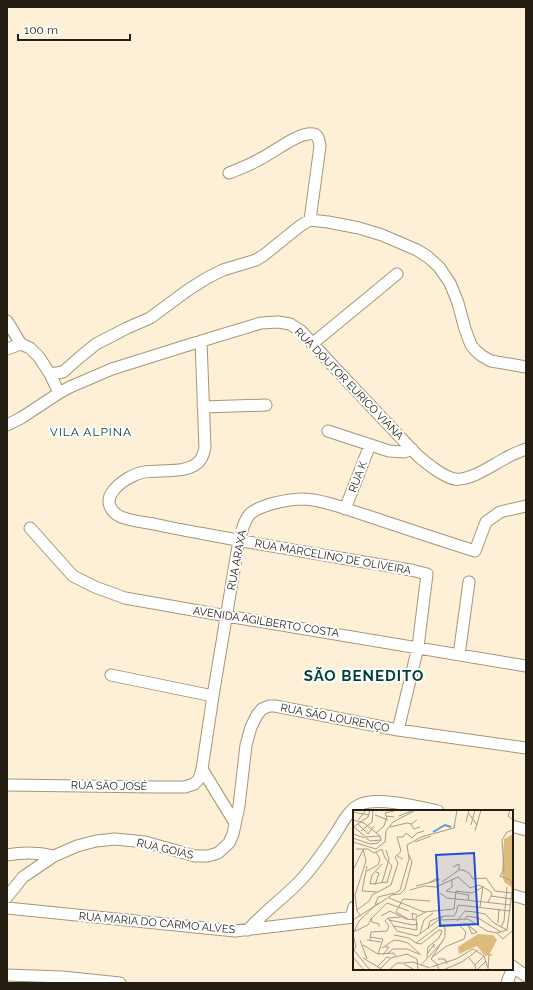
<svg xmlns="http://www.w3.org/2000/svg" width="533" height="990" viewBox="0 0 533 990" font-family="Raleway,sans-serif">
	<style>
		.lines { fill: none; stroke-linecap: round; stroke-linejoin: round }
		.minor-casing { stroke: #a69677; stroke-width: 13 }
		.minor { stroke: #fff; stroke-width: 11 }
		.labels { text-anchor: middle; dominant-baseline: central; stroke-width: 4; stroke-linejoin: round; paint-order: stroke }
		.street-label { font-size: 11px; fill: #241d11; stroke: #fff }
		.neighbourhood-label { font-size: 12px; letter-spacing: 1px; fill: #003f37; stroke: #fff }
		.district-label { font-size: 15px; font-weight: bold; letter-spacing: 1px; fill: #003f37; stroke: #fff }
		.inset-river { fill: none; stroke: #559ddb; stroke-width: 2 }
		.inset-road { fill: none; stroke: #a79c87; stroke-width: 1 }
		.view { fill: #1d4ed8; fill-opacity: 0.15; stroke: #1d4ed8; stroke-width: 2 }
		.inset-edge { fill: none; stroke: #241d11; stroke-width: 2 }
	</style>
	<rect width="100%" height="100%" fill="#fef0d6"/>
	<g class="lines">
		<defs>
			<path id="minor" d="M229,173C239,169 250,165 260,159C273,153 298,132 313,134C319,135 319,141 320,146L310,220
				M7,321L21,344
				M201,341L205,448C204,452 203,456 201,459C191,475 159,469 144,472C133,474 120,482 113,491C105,501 110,512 121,517C131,521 143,522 154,524C171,528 188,531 205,534C273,547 342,558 411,570L427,574L418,647L398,730
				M312,344L397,274
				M7,349L21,344L30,348L39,357L50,374L59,393
				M50,374L63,372L80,357L96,344L127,328L150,318L188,290L207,278L223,270L256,260L264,255L300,226L310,220L328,222L359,228L382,235L417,250L428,257L439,267L450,283L458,303L465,329L471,345L475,350L482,356L491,361L526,367
				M203,407L266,405
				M7,425L21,418L59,393L70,387L112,369L185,346L261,323L278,322L290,324L301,331L334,367L418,456C426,463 445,478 455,479C471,481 492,465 506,458C512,454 519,452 526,449
				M328,431L389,451L404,452L412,449
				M345,509L370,445
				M30,528L73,576L95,587L125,598L227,616L526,666
				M459,655L469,582
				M111,675L213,696
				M202,769L235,823
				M7,785L156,787H185L194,784L199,779L202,769L213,696L239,540C242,532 244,519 251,513C263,504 289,499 304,499C325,500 348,510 368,516C404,528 440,540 475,551L486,522L500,512L526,506
				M512,826L526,830
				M7,855C24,852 37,852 54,856
				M512,895L526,899
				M7,897L23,877L54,856L77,846L96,841L115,839L145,842L195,856H208L218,853L229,843L233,834L239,806L246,745L251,727L257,715L262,709L269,706H275L398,730L526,748
				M7,908L235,931L354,917
				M351,917L354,907
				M248,930C263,913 281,900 297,884C312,869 324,851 336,833C342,823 349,810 359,805C377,796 419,807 438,811
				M512,966L526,976
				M7,975L62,977L120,983
				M507,983L513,967"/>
		</defs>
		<use href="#minor" class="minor-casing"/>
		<use href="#minor" class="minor"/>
	</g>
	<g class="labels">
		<g class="street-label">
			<text transform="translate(349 384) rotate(46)">RUA DOUTOR EURICO VIANA</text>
			<text transform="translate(358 477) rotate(-69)">RUA K</text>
			<text transform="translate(333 557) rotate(10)">RUA MARCELINO DE OLIVEIRA</text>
			<text transform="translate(237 560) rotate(-79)">RUA ARAXÁ</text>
			<text transform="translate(266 622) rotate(9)">AVENIDA AGILBERTO COSTA</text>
			<text transform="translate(335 718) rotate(11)">RUA SÃO LOURENÇO</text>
			<text transform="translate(109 786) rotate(1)">RUA SÃO JOSÉ</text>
			<text transform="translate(165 849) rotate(13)">RUA GOIÁS</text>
			<text transform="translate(157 923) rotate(5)">RUA MARIA DO CARMO ALVES</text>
		</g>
		<g class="neighbourhood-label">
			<text x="91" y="432">VILA ALPINA</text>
		</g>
		<g class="district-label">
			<text x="364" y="676">SÃO BENEDITO</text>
		</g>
	</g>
	<g transform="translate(353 810)">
		<rect width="160" height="160" fill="#fef0d6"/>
		<path d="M160,24V90L158,77L151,72L149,63L151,29ZM125,124L140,125L144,130L136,145L132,146L124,136L106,144L105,137Z" fill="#dcbb7b"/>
		<path class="inset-river" d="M80,22L92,15L98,17"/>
		<path class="inset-road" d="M157,0L155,6L160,10M0,2L16,5M116,4L124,15M22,5L35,10M46,6L61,0M41,7L33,6L32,3L41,1M0,10L11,13L27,26L28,30L25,33L17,34L0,28M5,10L13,0M113,12L116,0M5,14L15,24L21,16M58,14L61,19L67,17M118,15L122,0M0,17L15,7L17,0M1,17L13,27M37,17L54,13L58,14L64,10M8,21L19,12L20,0M122,21L128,0M23,23L31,16L34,6M0,24L12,28M13,27L27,26M13,28L17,31L28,30M0,32L23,39L32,32L33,21L40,12L63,0M62,32L78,26M3,39H15L21,43L29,39L32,48L39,56L34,72M50,49L44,46L48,41L44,27H50L53,23L59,28L64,23L71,21M29,54L19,65L17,74L35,72M14,56L9,81L24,82M100,57L106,54V60M0,60L10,40M14,61L25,55L27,49L23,42M99,69V77L93,81L116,85L115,90M89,72L106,60H110L116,63L120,69L133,68L142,81L159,83M29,73L36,49L33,40M75,73L85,68L86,70M22,75L26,63L23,62M63,76L86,70M57,80L71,76L83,77L105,67L117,78L126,75L137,81L139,84L135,92M87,83L94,88L158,95M40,85L47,84L52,79L59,52L56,45M138,86L159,89M36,88L71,102L101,99M22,95L25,87L41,83M127,97L130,76M101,99L103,81L119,83L130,77M4,100L16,91L19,85L38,75L45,53L42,47L44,45M103,103L105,95L157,101M8,106L4,101L2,85L13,51L10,39M28,106L37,101L53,109L64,110M18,108L19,112L26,114V117M35,108L44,121L64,126L91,106H101L103,103M35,108L48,107M55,109L43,102L50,89L77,91M112,109L114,106L125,108L148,122M0,110L47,80L56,49L54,35L68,27L101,18L104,0M36,110L60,115L65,114M60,110L59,103L64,105M87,110L115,109L134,121L144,123L154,120M104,111L112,101L122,102L132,104L141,113L154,120M145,113L146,99M89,115L114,114L116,116L124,122L119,124L115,115M41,116L64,120L63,107L73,102M148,117L151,111L154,77M75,119L77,111L90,106M154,120L160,75L157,70L147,66L151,59L149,30L154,22L160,20M0,122L15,115L18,109L34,93L56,101M67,123L71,110L80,103M144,123L150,129L160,120M0,124L6,111L25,93M0,124L3,137L0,141M41,125L56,128L63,133M7,130L14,149M14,130L28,132M17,130L18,122L34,121L36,116L32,111L35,108M63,133L68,134L86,120L89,121L86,128L75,137L74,147M63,133L87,115M10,135L25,144L30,129L17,127M29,138L41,130L48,131L55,133L68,145M0,139L17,160M35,143L40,139H54L66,144M75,143L81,134V138M25,144L41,143L43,146M30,145L36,137H32M0,147L11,160M79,147L94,136L111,129L113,122L106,115M10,148L30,160M116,148L122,155L123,160M85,149H92L94,154M51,153L60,152L77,158M51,154L62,160M68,155L90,131M122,155L131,146M25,156L34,147L37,148M78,157L103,149L120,139L131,146L135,158M135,159L136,145H139M26,160L38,148L54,144L64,149L65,160M36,160L44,153H51M86,160L84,154L78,149L92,127V118L86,111M90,160L109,152L125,140M124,160L133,151"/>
		<path class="view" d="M121,43L125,114L87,116L83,45Z"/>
		<rect width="160" height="160" class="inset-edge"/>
	</g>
	<rect width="533" height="990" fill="none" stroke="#241d11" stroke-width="16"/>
	<path d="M18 34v6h112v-6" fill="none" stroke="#241d11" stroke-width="2"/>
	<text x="24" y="34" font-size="12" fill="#241d11" stroke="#ffffff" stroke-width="3" paint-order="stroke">100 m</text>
</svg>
